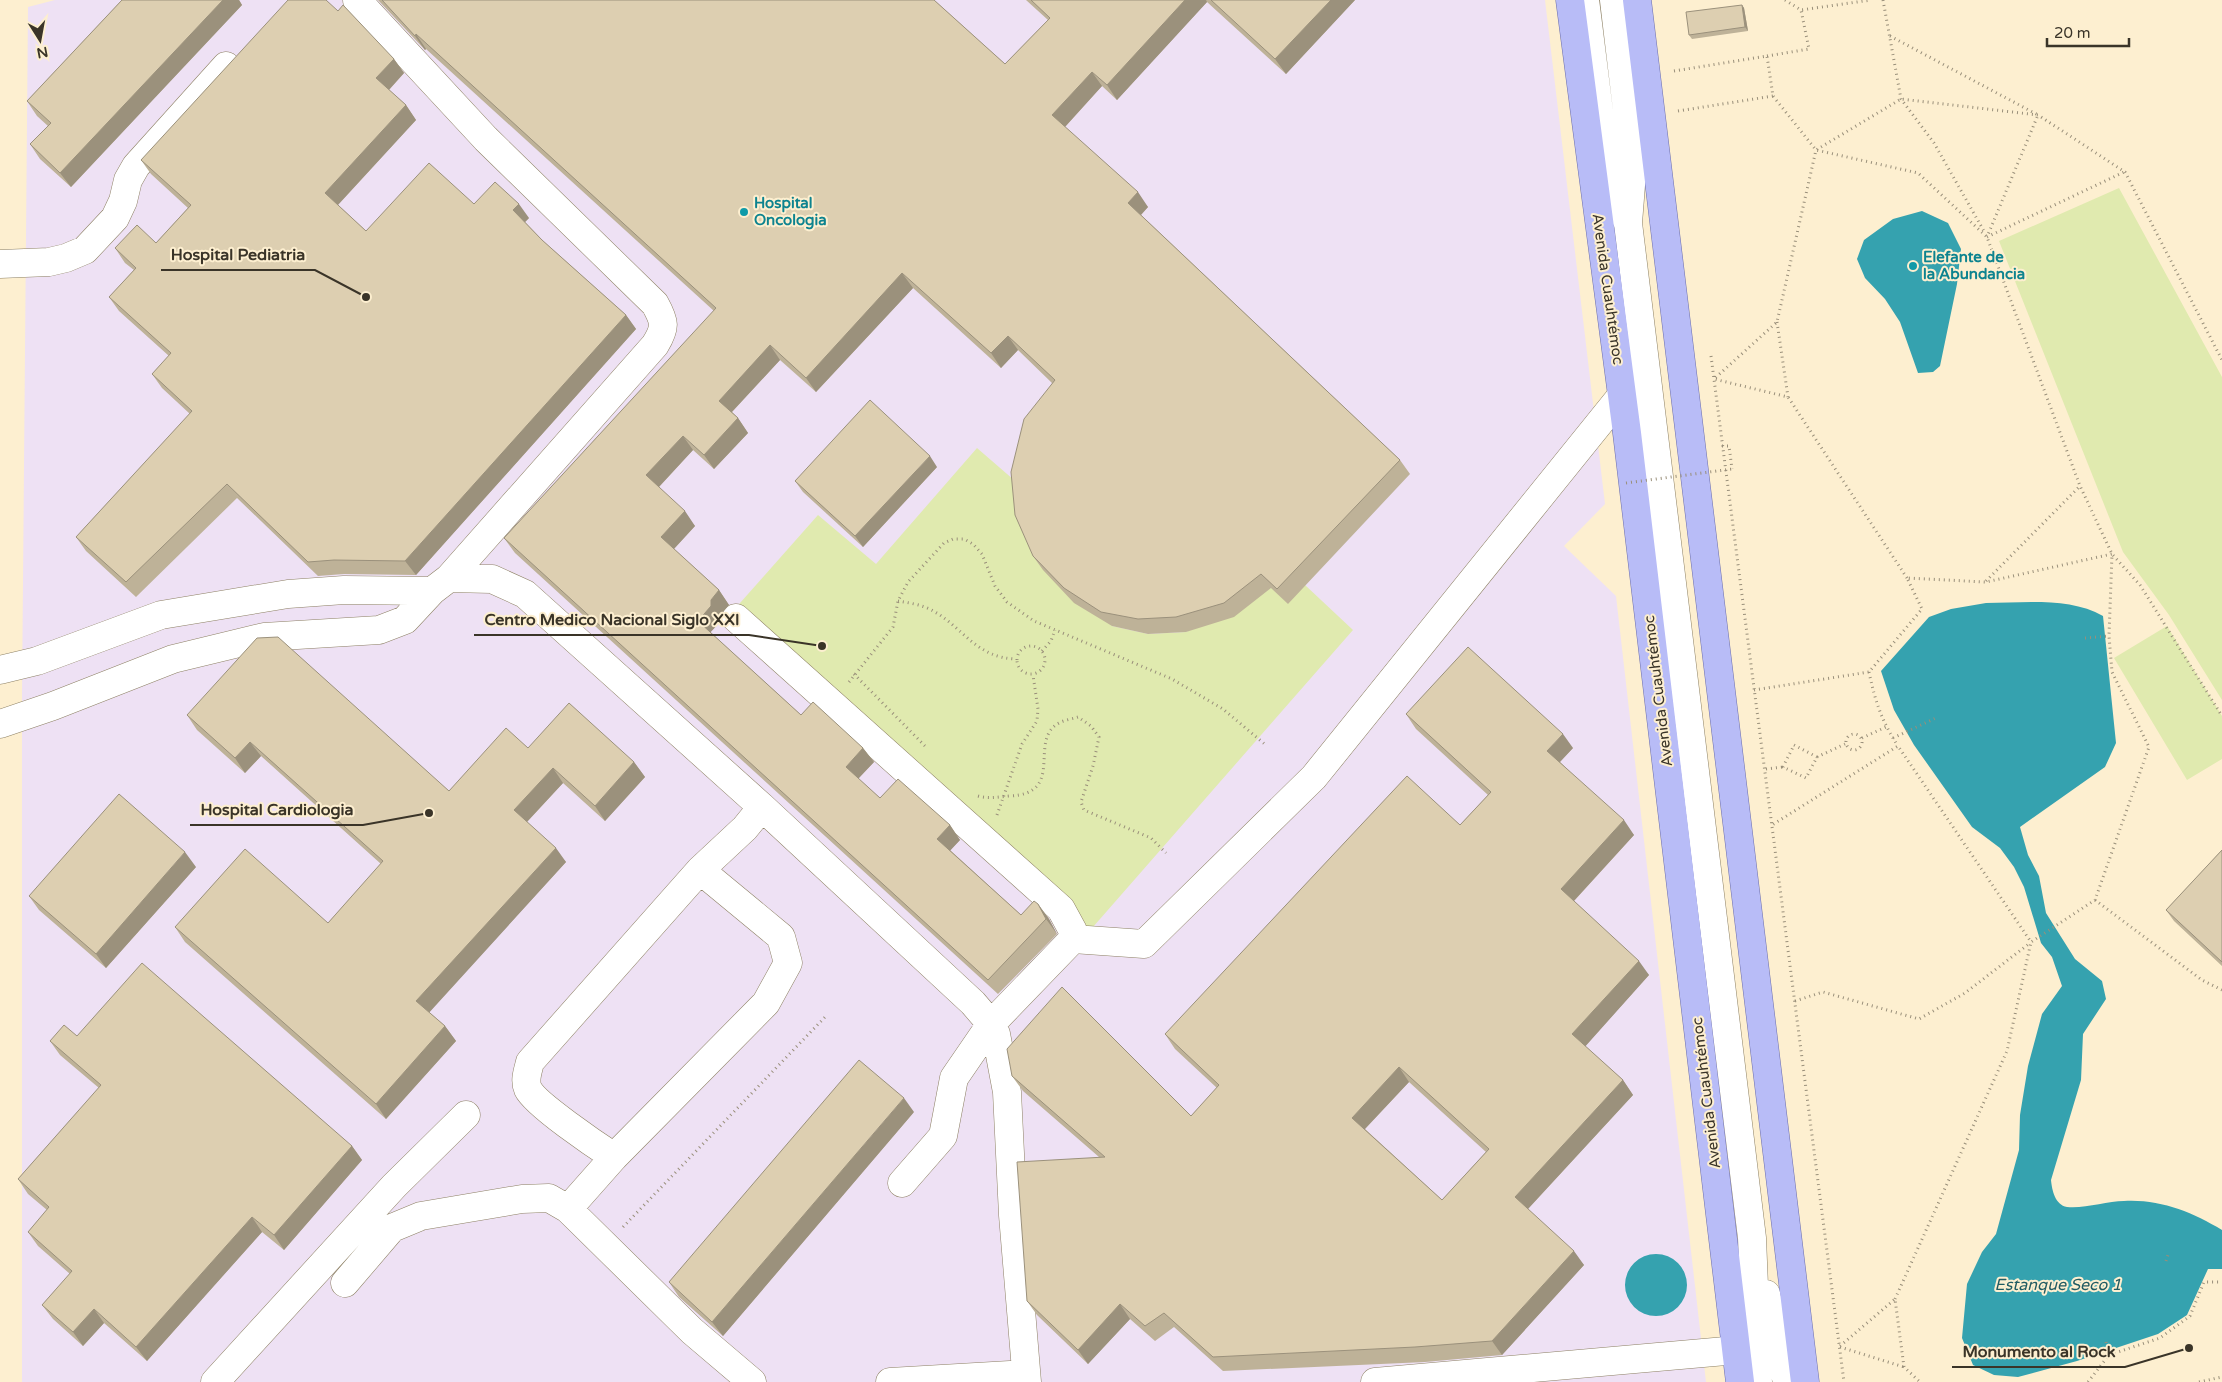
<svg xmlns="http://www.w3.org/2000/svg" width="2222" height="1382" viewBox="0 0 2222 1382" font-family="'Varela Round',sans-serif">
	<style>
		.medical { fill: #eee1f4 }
		.green { fill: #e0eaaf }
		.water { fill: #35a2af }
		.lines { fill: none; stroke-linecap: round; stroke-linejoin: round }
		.minor-casing { stroke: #8d8064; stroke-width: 29 }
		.major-casing { stroke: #6d6fab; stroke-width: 29 }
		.path { stroke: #998f7a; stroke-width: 3; stroke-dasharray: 1 4; stroke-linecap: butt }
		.minor { stroke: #fff; stroke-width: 28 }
		.major { stroke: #b8bcf7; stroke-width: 28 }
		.path-bridge { stroke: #998f7a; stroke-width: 3; stroke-dasharray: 1 4; stroke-linecap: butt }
		.wall { fill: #beb298; fill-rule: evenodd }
		.shaded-wall { fill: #9b917c }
		.building { fill: #ddcfb1; stroke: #9b917c; fill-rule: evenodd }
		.culture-dot { fill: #0f9aa8; stroke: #fdefd0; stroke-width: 2 }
		.labels { text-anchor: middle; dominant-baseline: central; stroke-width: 4; stroke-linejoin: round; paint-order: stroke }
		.culture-label { font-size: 15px; font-weight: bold; fill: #0d838f; stroke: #fdefd0; text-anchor: start }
		.street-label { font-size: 15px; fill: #3a3428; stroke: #fdefd0 }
		.water-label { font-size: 16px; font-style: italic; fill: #205b62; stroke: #fdefd0 }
		.leader { fill: none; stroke: #3a3428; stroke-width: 2 }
		.callout-dot { fill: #3a3428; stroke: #fdefd0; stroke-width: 2 }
		.callout-label { font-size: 16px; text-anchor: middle; font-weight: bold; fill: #3a3428; stroke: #fdefd0; stroke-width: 4; stroke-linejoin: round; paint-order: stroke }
	</style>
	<rect width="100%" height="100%" fill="#fdefd0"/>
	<path class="medical" d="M55,0H1545L1605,504L1564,546L1616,596L1706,1382H22V696L28,7Z"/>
	<path class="green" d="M2119,188L2222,377V700L2169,615L2123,552L1999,241Z
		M977,448L1021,486L1112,626L1148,634L1186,632L1271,588L1305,585L1353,630L1086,935L724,621L818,515L876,564Z
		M2167,626L2222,716V759L2187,780L2114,658Z"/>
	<path class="water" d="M1922,211L1948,223L1961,249L1957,284L1940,366L1933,372L1918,373L1900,322L1885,299L1865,278L1857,259L1864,240L1893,219Z
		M1986,603C2023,603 2070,597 2103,616L2116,743L2105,767L2020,827L2028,855L2039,876L2046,913L2075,959L2102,981L2106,999L2083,1034L2081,1080L2051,1180C2052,1190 2055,1205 2067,1207C2084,1209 2107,1201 2124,1201C2160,1199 2192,1212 2222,1230V1269H2208L2187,1315L2158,1334L2077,1361L2018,1377L1994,1375L1973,1365L1962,1338L1967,1284L1982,1252L1996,1234L2019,1150L2020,1115L2028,1066L2042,1014L2062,986L2052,957L2041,943L2024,887L2014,867L2000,848L1972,827L1914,745L1894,710L1881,671L1929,617L1951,609Z
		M1625 1285a31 31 0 1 1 62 0a31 31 0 1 1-62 0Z"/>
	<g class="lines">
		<defs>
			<path id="minor" d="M1585,0L1606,167L1626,219
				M1614,0L1633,160L1628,223L1752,1238L1758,1382
				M0,264L49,262L66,258L85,250L115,218L123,201L128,180L136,166L226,66
				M449,578L492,579L525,594L762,807L973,1003L991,1024L996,1034L1007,1092L1013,1215L1027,1382
				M736,618L1061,909L1073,931V939L991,1024L954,1078L943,1136L902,1183
				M0,670L37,661L161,615L288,594L344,590L432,591
				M0,724L53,706L173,659L264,637L379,630L405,620L432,591L449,578L655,345C666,327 665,322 655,304L486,139L357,0
				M700,870L745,828L762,807
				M1073,939L1144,944L1314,777L1622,395
				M568,1209L614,1157L766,1003L788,963L781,937L700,870L530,1062C528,1071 524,1080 528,1089C535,1104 597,1146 614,1157
				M345,1283L392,1228L421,1216L522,1199L549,1198L568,1209L692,1331L752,1382
				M1766,1294L1787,1382
				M215,1382L394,1186L466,1115
				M890,1382L1026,1374
				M1375,1382L1737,1350"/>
			<path id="major" d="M1570,0L1627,433L1740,1382
				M1637,0L1805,1382"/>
		</defs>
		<use href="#minor" class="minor-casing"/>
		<use href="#major" class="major-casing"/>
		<path class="path" d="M1785,0L1801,10L1871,0
			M1883,0L1901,99L1934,143L1985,233
			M1890,36L2038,115L1987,237L2124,172
			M1767,56L1809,49L1801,10
			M1674,71L1767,56L1773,96L1816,150L1918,173L1987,237L2080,486L2112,554L2140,585L2222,716
			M1678,111L1773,96
			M1777,322L1788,397
			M1711,356L1844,1382
			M1722,446H1729L1732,469
			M1907,578L1788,397L1714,379L1777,322L1816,150L1901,99L2038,115L2125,172L2222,360
			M1986,581L2080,486
			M898,601C910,603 924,605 935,612C964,629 977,658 1016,659
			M2085,638L2109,636
			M1017 660a14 14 0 1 1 28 0a14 14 0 1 1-28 0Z
			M1042,651L1051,641L1055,630
			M1869,672C1875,701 1882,722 1898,746
			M854,674L927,748
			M849,682L893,627L898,601L908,582L944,543L953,539H964L973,544L982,554L995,586L1007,602L1034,621L1172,679L1223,709L1267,746
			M1754,690L1869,672L1922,609L1907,578L1986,582L2112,554L2109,636L2112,672L2149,747L2095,900L2031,942L1898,746L1772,825
			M1846 742a8 8 0 1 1 16 0a8 8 0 1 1-16 0Z
			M1862,738L1886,727
			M1893,738L1938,717
			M1794,745L1817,757L1806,778L1783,767Z
			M1817,757L1845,744
			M1766,769L1783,767
			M978,796C989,799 998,797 1009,796C1067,794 1027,740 1059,723C1064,720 1072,719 1078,717L1091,726L1099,737L1093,766L1081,802L1084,810L1151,838L1166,853
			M997,815L1022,744L1037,721L1038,709L1033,675
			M2095,900L2202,980L2222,990
			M1795,1001L1823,992L1919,1019L1965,993L2030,943
			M623,1227L827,1015
			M2166,1261L2168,1255
			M1895,1299L2007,1051L2031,942
			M2106,1342L2109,1355
			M1840,1346L1895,1299L1904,1367L1920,1382
			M1840,1347L1904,1367
			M2088,1382L2109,1355L2160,1338L2190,1316L2204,1282H2222
			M2199,1382L2222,1377"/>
		<use href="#minor" class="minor"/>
		<use href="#major" class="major"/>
		<path class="path-bridge" d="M1626,483L1732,469"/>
	</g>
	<path class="wall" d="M122,0H239L242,5L71,187L40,159L30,144L48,126L37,116L27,101Z
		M378,0H934L1005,64L1048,20L1026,0H1355L1286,74L1207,2L1117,100L1102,86L1065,127L1148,207L1141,215L1400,460L1410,474L1288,604L1271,588L1234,617L1186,632L1148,634L1112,626L1074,603L1043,570L1033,556L1052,383L1018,350L1001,368L913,288L816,392L780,360L732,412L738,418L748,433L714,469L693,450L659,487L695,526L674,549L719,590L729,605L721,614V621L710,632L801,715L863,748L874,762L858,779L880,798L950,825L960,840L950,850L1021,915L1038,904L1049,919L1057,934L998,994L515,553L504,538L714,311L426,49L425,50Z
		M1742,5L1744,8L1748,31L1692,39L1689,35Z
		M394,59L404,73L389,90L406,105L416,120L338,205L366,231L474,204L529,218L525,222L542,240L626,315L636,329L416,575L344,574L318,576L237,498L136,597L86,551L76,537L190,414L162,388L152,374L169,356L119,311L109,297L134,270L125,263L115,248L156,243L188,208L151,174L141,160Z
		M937,467L863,547L803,492L795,481Z
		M1406,714L1573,748L1560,762L1634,835L1574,901L1649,975L1585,1046L1623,1080L1633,1095L1528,1209L1584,1265L1502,1355L1425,1362L1223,1371L1174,1327L1155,1341L1130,1319L1088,1364L1037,1315L1027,1301L1099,1157L1023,1091L1012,1076L1191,1116L1217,1088L1175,1049L1165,1034L1460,825L1488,795L1416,729ZM1409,1082L1486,1152L1442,1200L1365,1129Z
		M187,715L449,791L528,748L634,762L645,777L605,821L563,783L527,822L566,862L429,1012L445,1026L456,1041L386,1119L185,942L175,927L328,923L381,864L261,756L245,773L197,730Z
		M2222,850V966L2174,921L2166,910Z
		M196,867L106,968L39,910L29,896Z
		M77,1036L352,1146L362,1160L284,1250L262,1232L147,1361L104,1323L83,1346L53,1319L42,1305L70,1274L38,1246L28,1232L47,1210L28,1194L18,1179L99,1088L60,1055L50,1041Z
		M914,1112L723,1336L679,1297L669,1282Z"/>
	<path class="shaded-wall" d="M223,0H239L242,5L71,187L60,173Z
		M1185,0H1206L1207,2L1117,100L1107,85Z
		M1331,0H1355L1286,74L1275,59Z
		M1742,5L1744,8L1748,31L1745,27Z
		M416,34L426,49L425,50L415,36Z
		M394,59L404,73L386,93L376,78Z
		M1092,72L1102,86L1063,129L1052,115Z
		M406,105L416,120L335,208L325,193Z
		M1138,192L1148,207L1138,218L1128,203Z
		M519,204L529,218L523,224L513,210Z
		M902,273L913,288L816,392L806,378Z
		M626,315L636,329L416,575L405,561Z
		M1008,336L1018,350L1001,368L991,353Z
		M770,345L780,360L729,415L719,401Z
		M738,418L748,433L714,469L704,455Z
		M683,436L693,450L656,490L646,475Z
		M930,456L937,467L863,547L855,536Z
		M685,511L695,526L671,552L661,537Z
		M719,590L729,605L721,614V621L708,635L698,621L711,600Z
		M1563,734L1573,748L1557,765L1547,751Z
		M250,742L261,756L245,773L235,758Z
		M863,748L874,762L856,781L846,767Z
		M634,762L645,777L605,821L595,806Z
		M553,768L563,783L524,825L514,810Z
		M1624,820L1634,835L1571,904L1561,889Z
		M950,825L960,840L948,853L937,839Z
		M556,848L566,862L427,1015L416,1001Z
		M185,852L196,867L106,968L96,954Z
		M1038,904L1049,919L1057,934L1046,919Z
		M1639,961L1649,975L1583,1049L1572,1034Z
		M445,1026L456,1041L386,1119L376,1104Z
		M1399,1067L1409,1082L1362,1132L1352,1118Z
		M1623,1080L1633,1095L1526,1211L1515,1197Z
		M904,1098L914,1112L723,1336L712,1322Z
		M352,1146L362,1160L284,1250L274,1235Z
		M252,1217L262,1232L147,1361L136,1347Z
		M1574,1251L1584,1265L1502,1355L1492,1341Z
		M1120,1304L1130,1319L1088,1364L1078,1350Z
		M94,1309L104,1323L83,1346L73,1332Z"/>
	<path class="building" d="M122,0H223L60,173L30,144L51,123L27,101Z
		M288,0H326L338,11L343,5L394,59L376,78L406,105L325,193L366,231L429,163L474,204L495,182L519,204L513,210L542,240L626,315L405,561L334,560L308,562L227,484L126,582L76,537L192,411L152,374L171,353L109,297L136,268L115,248L137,225L156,243L191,205L141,160Z
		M382,0H934L1005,64L1050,18L1031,0H1185L1107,85L1092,72L1052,115L1138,192L1128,203L1400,460L1277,589L1261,574L1224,603L1176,617L1138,619L1101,612L1064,588L1033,556L1015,515L1011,472L1024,419L1055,380L1008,336L991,353L902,273L806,378L770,345L719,401L738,418L704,455L683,436L646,475L685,511L661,537L719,590L711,600V606L698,621L801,715L813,702L863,748L846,767L880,798L898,779L950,825L937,839L1021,915L1034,901L1038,904L1046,919L988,980L504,538L716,308L416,34L415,36Z
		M1211,0H1331L1275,59Z
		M1742,5L1745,27L1689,35L1686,12Z
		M870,400L930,456L855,536L795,481Z
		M278,637L449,791L506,728L528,748L569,703L634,762L595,806L553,768L514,810L556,848L416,1001L445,1026L376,1104L175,927L245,849L328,923L383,861L250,742L235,758L187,715L257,638Z
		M1468,647L1563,734L1547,751L1624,820L1561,889L1639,961L1572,1034L1623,1080L1515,1197L1574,1251L1492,1341L1415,1347L1213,1357L1164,1313L1145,1326L1120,1304L1078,1350L1027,1301L1017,1162L1105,1157L1012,1076L1007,1049L1062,987L1191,1116L1219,1085L1165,1034L1407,776L1460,825L1491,792L1406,714ZM1399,1067L1489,1149L1442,1200L1352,1118Z
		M119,794L185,852L96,954L29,896Z
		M2222,850V962L2166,910Z
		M142,963L352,1146L274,1235L252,1217L136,1347L94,1309L73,1332L42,1305L72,1271L28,1232L49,1207L18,1179L101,1085L50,1041L64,1025L77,1036Z
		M859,1060L904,1098L712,1322L669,1282Z"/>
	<g class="culture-dot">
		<circle cx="744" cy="212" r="5"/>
		<circle cx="1913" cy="266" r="5"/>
	</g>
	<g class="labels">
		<g class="culture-label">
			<text x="754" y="203">Hospital<tspan x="754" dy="17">Oncologia</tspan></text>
			<text x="1923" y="257">Elefante de<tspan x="1923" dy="17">la Abundancia</tspan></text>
		</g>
		<g class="street-label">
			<text transform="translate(1608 289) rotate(82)">Avenida Cuauhtémoc</text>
			<text transform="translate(1658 691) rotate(-97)">Avenida Cuauhtémoc</text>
			<text transform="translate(1706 1093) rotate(-97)">Avenida Cuauhtémoc</text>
		</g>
		<g class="water-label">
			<text x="2058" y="1285">Estanque Seco 1</text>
		</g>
	</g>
	<path class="leader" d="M366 297L315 270H161M822 646L749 635H474M429 813L363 825H190M2189 1348L2125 1367H1952"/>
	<g class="callout-dot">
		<circle cx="366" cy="297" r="5"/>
		<circle cx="822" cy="646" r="5"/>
		<circle cx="429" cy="813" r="5"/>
		<circle cx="2189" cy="1348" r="5"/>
	</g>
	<g class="callout-label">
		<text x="238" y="260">Hospital Pediatria</text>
		<text x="612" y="625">Centro Medico Nacional Siglo XXI</text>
		<text x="277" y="815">Hospital Cardiologia</text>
		<text x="2039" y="1357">Monumento al Rock</text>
	</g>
	<g transform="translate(40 40) rotate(169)" stroke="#fdefd0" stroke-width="4" paint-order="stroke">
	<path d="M0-4L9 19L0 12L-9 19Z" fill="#3a3428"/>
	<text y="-8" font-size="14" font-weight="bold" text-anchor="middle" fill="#3a3428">N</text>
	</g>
	<path d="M2047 38v8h82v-8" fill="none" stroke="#3a3428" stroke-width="2.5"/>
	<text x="2054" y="38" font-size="15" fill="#3a3428" stroke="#fdefd0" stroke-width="4" paint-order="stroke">20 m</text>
</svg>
